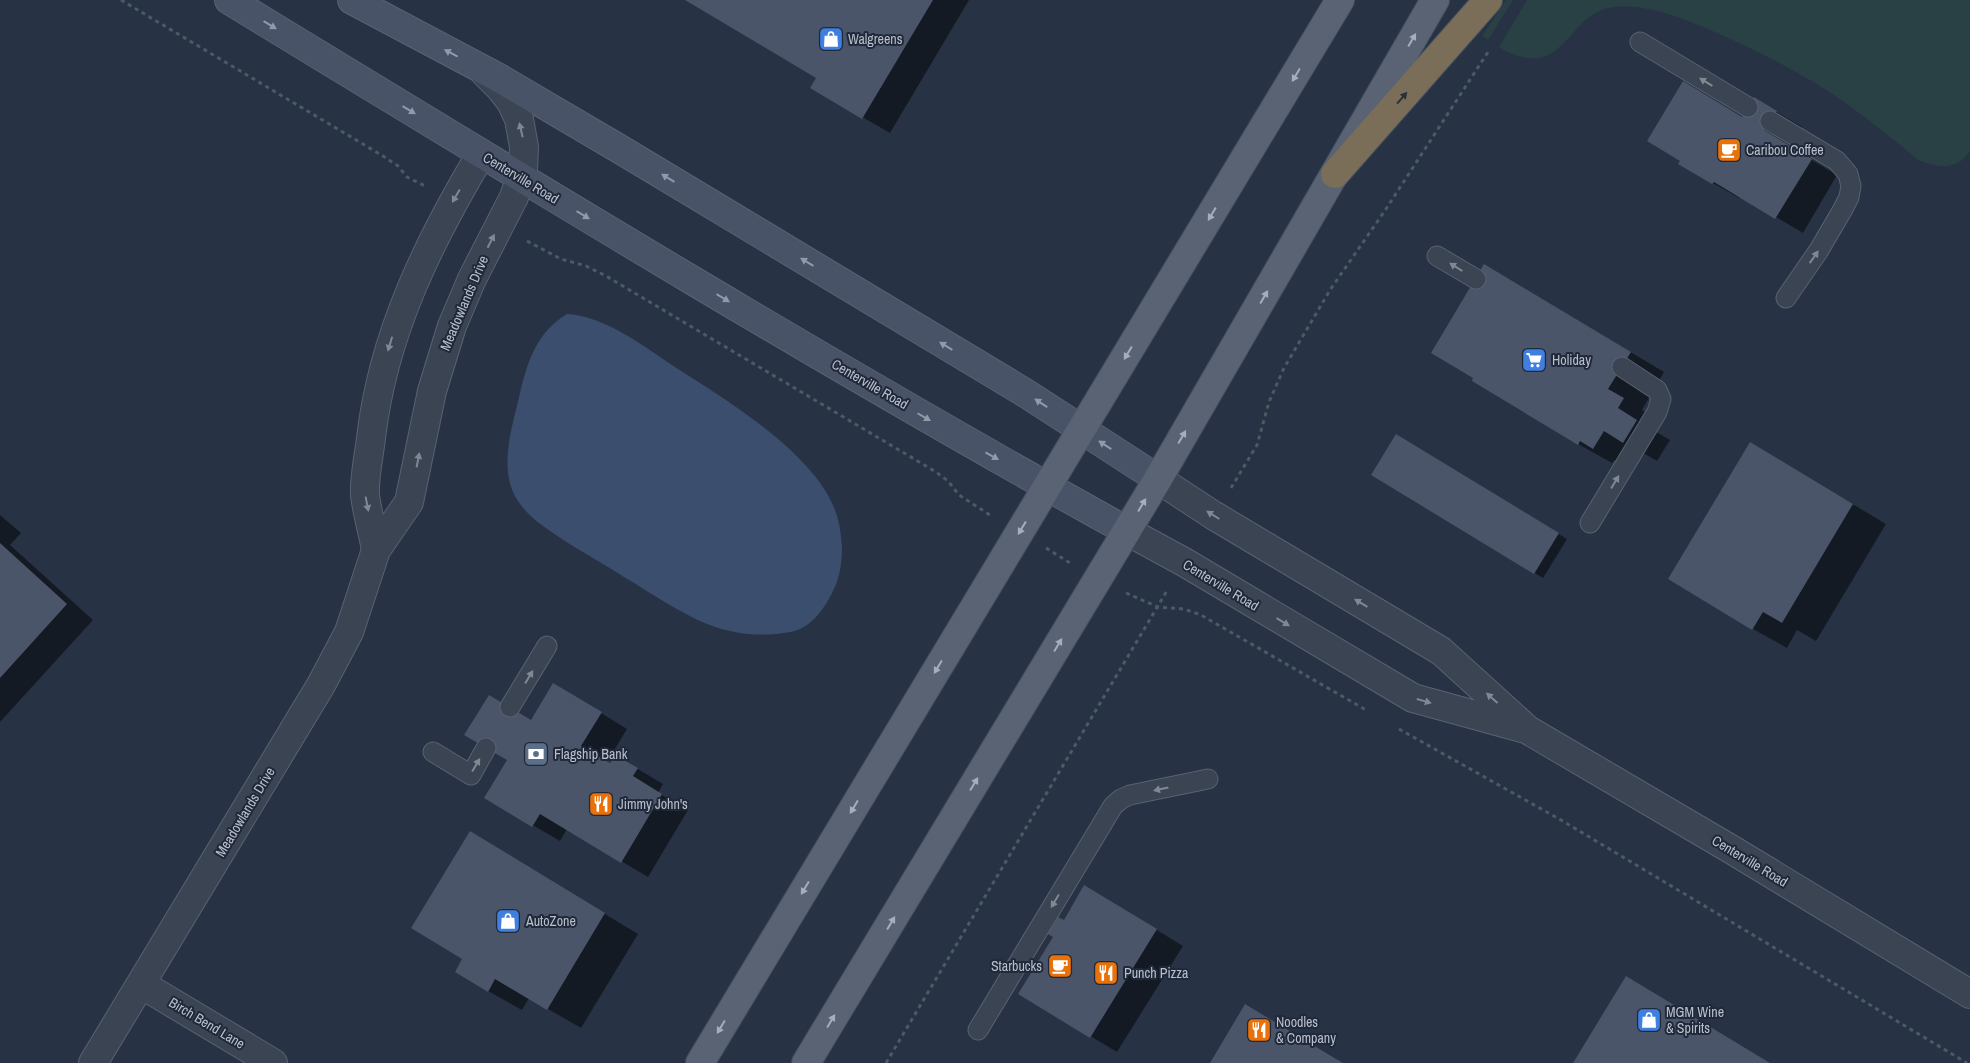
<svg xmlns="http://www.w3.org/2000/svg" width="1970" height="1063" viewBox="0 0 1970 1063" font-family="'Archivo Narrow',sans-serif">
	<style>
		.green { fill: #294045 }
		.water { fill: #3c4e6d }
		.shadow { fill: #0007 }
		.building { fill: #4b556a }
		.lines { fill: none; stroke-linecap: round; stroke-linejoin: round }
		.service-casing { stroke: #5a6271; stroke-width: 21 }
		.minor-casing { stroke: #5a6271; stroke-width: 30 }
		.tertiary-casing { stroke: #5a6271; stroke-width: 30 }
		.secondary-casing { stroke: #5a6271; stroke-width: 30 }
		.primary-casing { stroke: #454d5d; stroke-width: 30 }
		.motorway-casing { stroke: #464f5e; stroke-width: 30 }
		.path { stroke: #475d61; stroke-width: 3; stroke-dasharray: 4 4; stroke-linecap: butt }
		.service { stroke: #3b4453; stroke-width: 19 }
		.minor { stroke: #3b4453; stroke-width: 28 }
		.tertiary { stroke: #3b4453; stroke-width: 28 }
		.secondary { stroke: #495367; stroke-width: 28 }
		.primary { stroke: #596373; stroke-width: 28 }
		.motorway { stroke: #7a6e58; stroke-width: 28 }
		.oneway { fill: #9299a9 }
		.oneway2 { fill: #a6adbb }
		.oneway3 { fill: #808896 }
		.oneway4 { fill: #29303c }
		.labels { text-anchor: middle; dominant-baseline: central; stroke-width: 4; stroke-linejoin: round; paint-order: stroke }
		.poi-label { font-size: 14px; fill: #b9bfcd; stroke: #202939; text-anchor: start }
		.street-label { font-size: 14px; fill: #b9bfcd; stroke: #202939 }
	</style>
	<rect width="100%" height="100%" fill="#273244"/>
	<path class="green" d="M1506,0H1513L1488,40L1482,36Z
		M1527,0H1970V151C1957,171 1938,168 1918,160C1894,140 1869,120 1844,102C1802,73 1756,50 1710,30C1681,18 1648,4 1615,7C1565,11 1566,87 1499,47Z"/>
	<path class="water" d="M567,314C608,317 644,347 678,369C728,401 817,455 836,513C840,524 841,536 842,547C842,562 840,578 833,591C825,608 811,628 791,632C762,637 735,635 707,624C678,612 651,593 624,577C596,559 565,543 539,523C529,515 518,504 513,492C500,462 513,424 520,393C528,360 537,332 567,314Z"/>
	<path class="shadow" d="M688,0H969L890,133L812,88L818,78Z
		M1755,99L1802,127L1790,147L1837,175L1803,233L1740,196L1739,198L1713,183L1743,118Z
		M1519,286L1664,372L1642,410L1657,419L1651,429L1670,440L1657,461L1638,450L1627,468L1614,460L1612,463L1578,444Z
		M1397,436L1567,539L1543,578L1373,475Z
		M1784,463L1886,524L1816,641L1797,630L1787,648L1753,629Z
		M0,515L21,533L10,545L93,620L0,722Z
		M580,700L627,729L607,762L611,764L616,756L663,784L658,793L688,810L648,877L567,829L560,841L486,798L532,721Z
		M504,853L638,934L581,1028L529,998L522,1010L488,991Z
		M1111,902L1183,946L1117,1052L1020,994L1064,921Z"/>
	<path class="building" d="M685,0H933L862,119L810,88L816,78Z
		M1683,81L1742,117L1754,97L1777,111L1764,130L1812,159L1775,219L1714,182L1712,184L1678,164L1680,161L1647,141Z
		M1484,264L1631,352L1608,389L1624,398L1618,408L1637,420L1623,443L1604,431L1593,449L1580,441L1578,445L1472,381L1473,378L1431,353Z
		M1396,434L1559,533L1534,574L1371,475Z
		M1750,442L1853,504L1782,623L1763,612L1752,630L1668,579Z
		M0,543L67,604L0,678Z
		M553,683L602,712L581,746L610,763L615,755L638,768L633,776L662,794L621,863L540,814L532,827L484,798L507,760L464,735L489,695L531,720Z
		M470,831L605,913L547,1010L495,979L488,992L455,972L462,959L411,928Z
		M1084,885L1157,929L1090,1038L1018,994L1053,937L1048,934L1058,917L1064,920Z
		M1626,976L1770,1063H1573Z
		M1245,1004L1331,1056L1343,1063H1210Z"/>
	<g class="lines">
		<defs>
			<path id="service" d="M1640,42L1748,107
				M1770,121L1837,161L1848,174L1851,186L1849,197L1843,209L1819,250L1786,298
				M1437,256L1476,279
				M1590,523L1657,412L1661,399L1657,390L1622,367
				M510,707L547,646
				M433,752L471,775L486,748
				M978,1030L1113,806L1121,799L1130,795L1208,779"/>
			<path id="minor" d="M376,550C373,532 367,513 365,495C364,477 369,456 371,438C383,334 428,243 481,154
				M141,984L273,1063
				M93,1063L321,685L349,632L376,550L409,502L432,391L452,326L472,279L514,197L523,171L524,147L519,119L511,102L501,89L485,73"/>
			<path id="tertiary" d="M1158,479L1213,515L1441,651L1528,730L1729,848L1970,994
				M1127,531L1184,562L1413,698L1522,728"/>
			<path id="secondary" d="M229,0C526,181 822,362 1127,531
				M352,0L499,78L623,151L1027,394L1158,479"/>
			<path id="primary" d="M700,1063L1340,0
				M806,1063L1158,479L1435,0"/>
			<path id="motorway" d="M1335,174L1488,0"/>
		</defs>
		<use href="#service" class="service-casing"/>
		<use href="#minor" class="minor-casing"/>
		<use href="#tertiary" class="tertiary-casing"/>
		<use href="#secondary" class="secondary-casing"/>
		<use href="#primary" class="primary-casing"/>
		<use href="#motorway" class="motorway-casing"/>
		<path class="path" d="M121,0L383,156L398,166L407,177L427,187
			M527,241L561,259L586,266L606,276L936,472L948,481L959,495L993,517
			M1231,488L1257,445L1269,402L1284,368L1330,290L1384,212L1488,52
			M1046,548L1070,563
			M1126,593L1158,607L1184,609L1201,615L1366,710
			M1399,729L1561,820L1967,1063
			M886,1063L1168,589"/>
		<use href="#service" class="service"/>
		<use href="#minor" class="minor"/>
		<use href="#tertiary" class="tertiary"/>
		<use href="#secondary" class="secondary"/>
		<use href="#primary" class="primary"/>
		<use href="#motorway" class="motorway"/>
	</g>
	<defs><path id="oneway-solid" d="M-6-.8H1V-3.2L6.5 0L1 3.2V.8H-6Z" transform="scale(1.25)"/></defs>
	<g class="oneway">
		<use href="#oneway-solid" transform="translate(270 25) rotate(31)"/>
		<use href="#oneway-solid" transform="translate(451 53) rotate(-152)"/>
		<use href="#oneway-solid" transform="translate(409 110) rotate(31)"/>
		<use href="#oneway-solid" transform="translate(668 178) rotate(-149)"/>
		<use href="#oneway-solid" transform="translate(583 215) rotate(31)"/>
		<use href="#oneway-solid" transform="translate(807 262) rotate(-149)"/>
		<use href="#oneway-solid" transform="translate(723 298) rotate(31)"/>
		<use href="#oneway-solid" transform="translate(946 346) rotate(-149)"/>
		<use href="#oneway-solid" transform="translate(1041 403) rotate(-147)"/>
		<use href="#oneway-solid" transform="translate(924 417) rotate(30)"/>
		<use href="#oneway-solid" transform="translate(1105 445) rotate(-147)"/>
		<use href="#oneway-solid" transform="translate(992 456) rotate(29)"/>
	</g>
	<g class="oneway2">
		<use href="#oneway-solid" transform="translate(1412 40) rotate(-60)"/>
		<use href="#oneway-solid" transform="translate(1296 75) rotate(121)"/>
		<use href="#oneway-solid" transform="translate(1212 214) rotate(121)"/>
		<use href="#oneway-solid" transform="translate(1264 297) rotate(-60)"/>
		<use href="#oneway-solid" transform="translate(1128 353) rotate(121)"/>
		<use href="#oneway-solid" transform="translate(1182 437) rotate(-60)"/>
		<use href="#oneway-solid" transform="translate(1142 505) rotate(-59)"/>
		<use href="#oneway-solid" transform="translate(1022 528) rotate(121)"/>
		<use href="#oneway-solid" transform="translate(1058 645) rotate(-59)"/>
		<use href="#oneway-solid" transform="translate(938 667) rotate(121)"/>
		<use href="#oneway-solid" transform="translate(974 784) rotate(-59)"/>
		<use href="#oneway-solid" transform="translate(854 807) rotate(121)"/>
		<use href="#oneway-solid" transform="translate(805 888) rotate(121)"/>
		<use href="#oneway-solid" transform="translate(891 923) rotate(-59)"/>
		<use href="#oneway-solid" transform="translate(831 1021) rotate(-59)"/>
		<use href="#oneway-solid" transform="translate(721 1027) rotate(121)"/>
	</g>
	<g class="oneway3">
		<use href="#oneway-solid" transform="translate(1706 82) rotate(-149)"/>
		<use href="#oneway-solid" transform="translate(521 130) rotate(-103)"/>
		<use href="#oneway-solid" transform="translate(456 196) rotate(120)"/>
		<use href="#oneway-solid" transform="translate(491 241) rotate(-63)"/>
		<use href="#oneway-solid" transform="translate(1814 257) rotate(-55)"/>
		<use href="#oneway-solid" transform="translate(1456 267) rotate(-148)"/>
		<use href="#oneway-solid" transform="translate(390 344) rotate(107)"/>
		<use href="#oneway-solid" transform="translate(418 460) rotate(-79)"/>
		<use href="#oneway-solid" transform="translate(1615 482) rotate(-59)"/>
		<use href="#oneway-solid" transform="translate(367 504) rotate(79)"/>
		<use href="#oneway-solid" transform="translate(1213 515) rotate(-148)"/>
		<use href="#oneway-solid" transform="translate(1361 603) rotate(-149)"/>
		<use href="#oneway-solid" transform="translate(1283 622) rotate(31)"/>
		<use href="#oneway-solid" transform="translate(529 677) rotate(-59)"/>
		<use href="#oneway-solid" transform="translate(1492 698) rotate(-138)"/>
		<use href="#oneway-solid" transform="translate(1424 701) rotate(16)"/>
		<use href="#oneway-solid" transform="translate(476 765) rotate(-59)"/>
		<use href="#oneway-solid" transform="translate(1161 789) rotate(168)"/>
		<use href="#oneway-solid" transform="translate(1055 901) rotate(121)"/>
	</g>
	<use class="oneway4" href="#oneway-solid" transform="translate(1402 98) rotate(-49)"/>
	<defs>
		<symbol id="shop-square" viewBox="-11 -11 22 22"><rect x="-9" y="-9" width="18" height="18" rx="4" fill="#3f7fe0" stroke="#202939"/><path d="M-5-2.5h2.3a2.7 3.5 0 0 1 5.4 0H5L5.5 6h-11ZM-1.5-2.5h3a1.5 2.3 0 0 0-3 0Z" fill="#fff"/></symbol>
		<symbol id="cafe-square" viewBox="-11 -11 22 22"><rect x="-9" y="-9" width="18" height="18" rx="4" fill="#e8710a" stroke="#202939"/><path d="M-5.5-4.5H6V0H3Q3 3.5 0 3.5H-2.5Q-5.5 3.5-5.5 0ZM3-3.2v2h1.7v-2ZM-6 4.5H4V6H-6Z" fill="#fff"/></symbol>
		<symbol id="supermarket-square" viewBox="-11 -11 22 22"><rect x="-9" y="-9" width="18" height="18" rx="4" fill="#3f7fe0" stroke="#202939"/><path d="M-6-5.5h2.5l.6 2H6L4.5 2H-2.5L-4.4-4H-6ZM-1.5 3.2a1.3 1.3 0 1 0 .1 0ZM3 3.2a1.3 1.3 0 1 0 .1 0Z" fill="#fff"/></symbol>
		<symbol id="bank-square" viewBox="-11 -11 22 22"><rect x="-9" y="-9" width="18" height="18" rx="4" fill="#5c6f8a" stroke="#202939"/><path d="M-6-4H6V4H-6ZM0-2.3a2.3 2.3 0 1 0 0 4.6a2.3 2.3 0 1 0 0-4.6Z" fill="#fff"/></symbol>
		<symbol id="restaurant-square" viewBox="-11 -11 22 22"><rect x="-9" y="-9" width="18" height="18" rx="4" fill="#e8710a" stroke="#202939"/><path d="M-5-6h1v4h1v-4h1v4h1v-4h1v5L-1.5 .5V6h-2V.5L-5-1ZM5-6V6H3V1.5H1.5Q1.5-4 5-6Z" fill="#fff"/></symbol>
	</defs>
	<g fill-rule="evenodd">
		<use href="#shop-square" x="817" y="25" width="28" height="28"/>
		<use href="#cafe-square" x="1715" y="136" width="28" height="28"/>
		<use href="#supermarket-square" x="1520" y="346" width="28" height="28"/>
		<use href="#bank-square" x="522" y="740" width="28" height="28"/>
		<use href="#restaurant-square" x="587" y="790" width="28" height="28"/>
		<use href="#shop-square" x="494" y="907" width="28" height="28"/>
		<use href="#cafe-square" x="1046" y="952" width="28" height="28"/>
		<use href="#restaurant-square" x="1092" y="959" width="28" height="28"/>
		<use href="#shop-square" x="1635" y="1006" width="28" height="28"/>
		<use href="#restaurant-square" x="1245" y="1016" width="28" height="28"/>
	</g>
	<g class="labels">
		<g class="poi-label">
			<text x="848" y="39">Walgreens</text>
			<text x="1746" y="150">Caribou Coffee</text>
			<text x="1552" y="360">Holiday</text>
			<text x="554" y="754">Flagship Bank</text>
			<text x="618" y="804">Jimmy John's</text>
			<text x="526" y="921">AutoZone</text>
			<text x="1042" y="966" text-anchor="end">Starbucks</text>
			<text x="1124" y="973">Punch Pizza</text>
			<text x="1666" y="1012">MGM Wine<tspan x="1666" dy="16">&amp; Spirits</tspan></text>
			<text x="1276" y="1022">Noodles<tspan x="1276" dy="16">&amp; Company</tspan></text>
		</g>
		<g class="street-label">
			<text transform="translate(521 178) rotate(31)">Centerville Road</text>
			<text transform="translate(464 303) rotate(-67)">Meadowlands Drive</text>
			<text transform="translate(870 384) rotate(30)">Centerville Road</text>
			<text transform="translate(1221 585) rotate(31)">Centerville Road</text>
			<text transform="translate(245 812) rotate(-59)">Meadowlands Drive</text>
			<text transform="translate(1750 861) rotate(31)">Centerville Road</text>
			<text transform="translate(207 1023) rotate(31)">Birch Bend Lane</text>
		</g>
	</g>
</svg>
